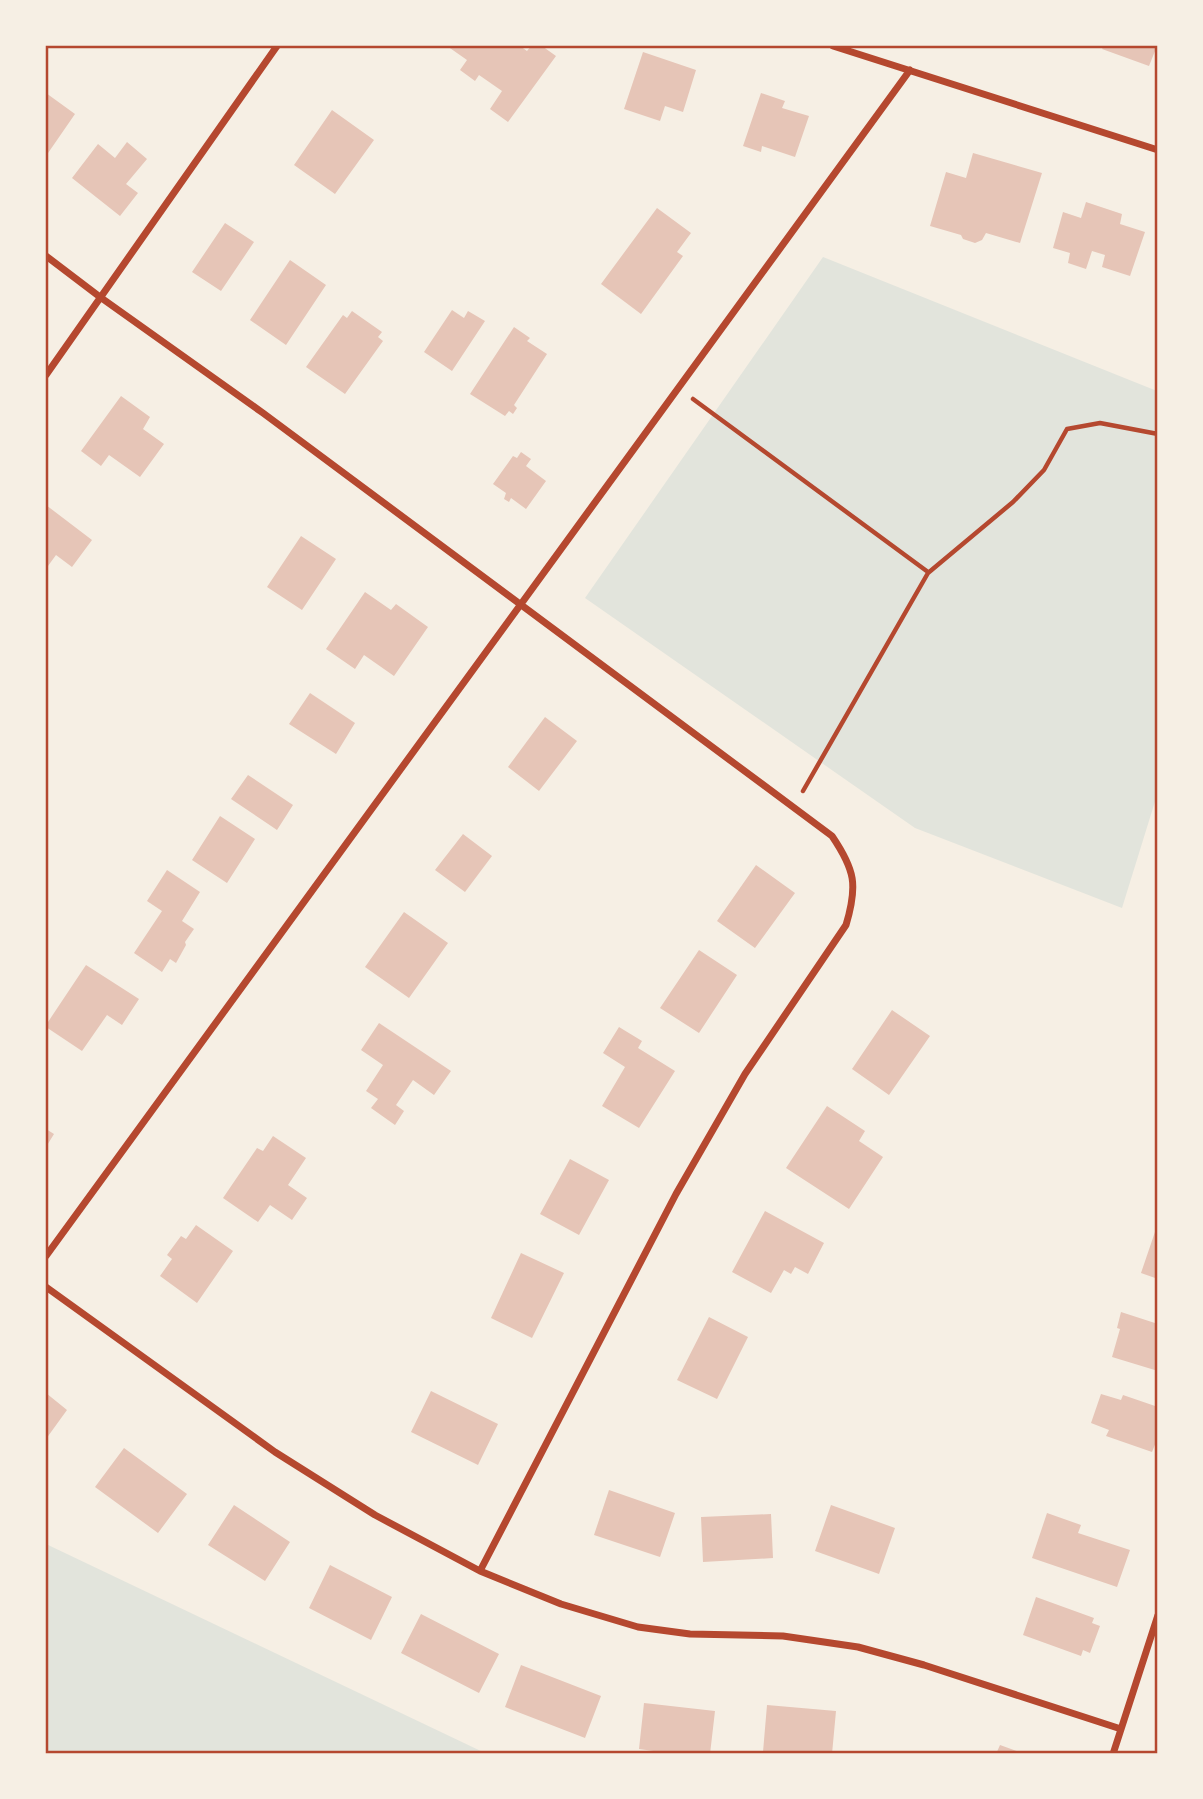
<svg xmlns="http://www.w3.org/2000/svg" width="1203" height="1799" viewBox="0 0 1203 1799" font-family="'Fira Sans',sans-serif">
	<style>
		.green { fill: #e2e4dc }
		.building { fill: #e6c5b7 }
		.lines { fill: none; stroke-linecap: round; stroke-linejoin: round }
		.path { stroke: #b5482f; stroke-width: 4.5 }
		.minor { stroke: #b5482f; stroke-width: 7 }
		.neatline { fill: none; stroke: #b5482f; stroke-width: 2.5 }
	</style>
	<rect width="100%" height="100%" fill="#f6efe4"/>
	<path class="green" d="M823,257L1157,391V795L1122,908L915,828L585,598Z
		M46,1544L485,1753H46Z"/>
	<path class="building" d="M447,46H520L527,51L531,46H542L556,56L508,122L490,109L502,91L479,75L475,81L460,70L467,60Z
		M1104,46H1157L1149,66L1102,49Z
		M643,52L696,70L683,112L665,106L660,121L624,109Z
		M46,93L75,114L46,156Z
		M761,93L785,101L782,108L809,116L795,157L762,146L761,152L743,146Z
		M332,110L374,140L335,194L294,165Z
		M127,142L147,159L126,184L138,193L120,216L72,178L98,144L115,158Z
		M973,153L1042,173L1020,243L986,233L982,240L975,243L963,239L961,235L930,226L946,172L966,178Z
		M1086,202L1122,214L1120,224L1145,232L1130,276L1102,267L1105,255L1092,251L1086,269L1068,263L1070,253L1053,248L1063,212L1081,218Z
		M657,208L691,233L677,252L683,256L641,314L601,284Z
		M225,223L254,242L221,291L192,272Z
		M290,260L326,285L286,345L250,320Z
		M452,310L464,318L468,311L485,321L452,371L424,352Z
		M352,311L382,332L378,337L383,341L345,394L306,367L343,315L347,318Z
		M514,327L530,338L527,341L547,354L514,405L517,408L513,414L509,411L505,416L470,394Z
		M121,396L150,417L143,429L164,444L140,477L109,455L101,466L81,451Z
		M521,452L531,459L526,466L546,481L526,509L511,498L509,502L504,499L506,493L493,484L513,456L517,458Z
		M46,505L92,540L72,567L56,555L48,566L46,564Z
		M301,536L336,559L302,610L267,587Z
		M365,592L391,610L396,604L428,627L394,676L364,655L355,669L326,649Z
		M310,693L355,723L336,754L289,724Z
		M545,717L577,741L539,791L508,767Z
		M248,775L293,805L277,830L231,799Z
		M220,816L255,839L227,883L192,860Z
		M463,834L492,856L465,892L435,870Z
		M756,865L795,893L755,948L717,921Z
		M167,870L200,892L182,921L194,929L185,942L186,945L176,963L170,959L162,972L134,953L162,911L147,901Z
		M404,912L448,943L409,998L365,967Z
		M699,950L737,975L699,1033L660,1008Z
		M86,965L139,999L122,1025L107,1015L82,1051L46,1027V1025Z
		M892,1010L930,1036L889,1095L852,1069Z
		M379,1023L451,1071L434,1095L413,1080L396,1105L404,1111L395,1125L371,1108L378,1099L366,1091L383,1065L361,1050Z
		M619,1027L642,1041L638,1048L675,1071L639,1128L602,1106L625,1067L603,1053Z
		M827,1106L865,1131L859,1141L883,1157L849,1209L786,1168Z
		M46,1129L54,1134L46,1147Z
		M273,1136L306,1158L288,1185L307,1198L292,1220L270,1205L258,1222L223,1198L257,1148L263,1151Z
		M570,1159L609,1180L579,1235L540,1214Z
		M765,1211L824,1243L808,1274L795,1267L791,1274L784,1270L771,1293L732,1272Z
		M196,1225L233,1251L197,1303L160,1276L172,1259L167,1255L181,1236L186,1239Z
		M1157,1226H1158V1279L1141,1273Z
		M521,1253L564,1273L532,1338L491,1318Z
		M1121,1312L1158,1324V1371L1112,1357L1120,1329L1117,1328Z
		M709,1317L748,1337L717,1399L677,1380Z
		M431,1391L498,1424L478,1465L411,1432Z
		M46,1393L67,1410L46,1439Z
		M1101,1394L1121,1400L1123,1395L1158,1407V1437L1152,1452L1106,1436L1109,1430L1091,1423Z
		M124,1448L187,1494L158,1533L95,1487Z
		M609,1490L675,1513L660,1557L594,1535Z
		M234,1505L290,1542L265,1581L208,1545Z
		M831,1505L895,1528L879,1574L815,1551Z
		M1047,1513L1081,1525L1078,1533L1130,1550L1117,1587L1032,1558Z
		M771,1514L773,1558L703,1562L701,1517Z
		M330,1565L392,1597L371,1640L309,1608Z
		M1036,1597L1094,1618L1092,1623L1100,1626L1090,1653L1083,1650L1081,1656L1023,1635Z
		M421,1614L499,1654L479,1693L401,1653Z
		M521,1665L601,1696L585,1738L505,1707Z
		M644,1703L715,1711L710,1754H675L639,1749Z
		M767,1705L836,1711L832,1754L763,1752Z
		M1000,1745L1022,1753V1754H996Z"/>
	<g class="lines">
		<path class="path" d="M693,399L928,572
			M803,791L928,573L1013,502L1044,470L1067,429L1100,423L1158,434"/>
		<path class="minor" d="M833,46L1158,150
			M46,256L100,297L263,413L832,836C855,870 858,885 846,925L745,1074L676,1194L480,1571
			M46,375L277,46
			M46,1256L910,70
			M46,1287L275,1452L375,1515L480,1571L561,1604L638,1627L690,1634L783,1636L858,1647L924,1665L1121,1729
			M1113,1754L1158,1615"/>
	</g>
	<rect width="1203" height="1799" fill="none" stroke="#f6efe4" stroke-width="94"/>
	<rect x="47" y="47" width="1109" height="1705" class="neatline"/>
</svg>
